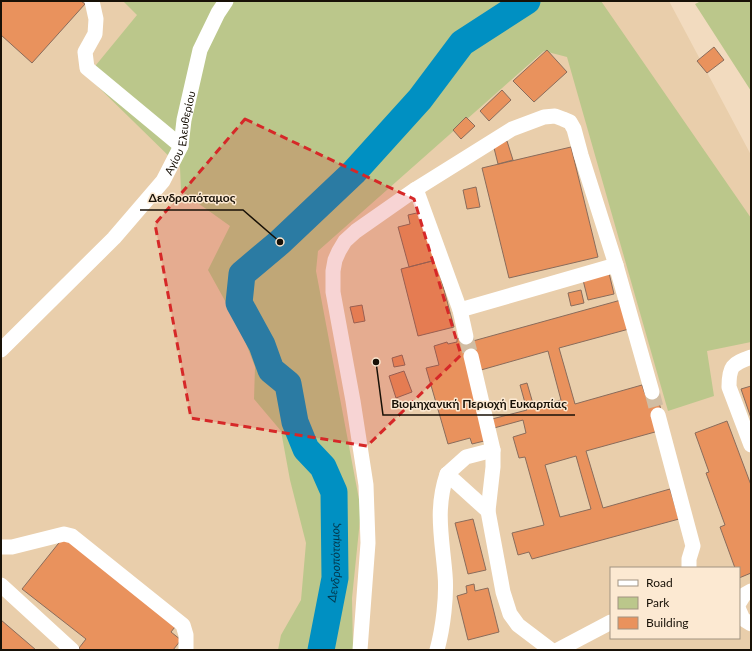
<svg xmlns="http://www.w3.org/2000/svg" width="752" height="651" viewBox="0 0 752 651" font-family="Lato,sans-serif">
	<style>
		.built { fill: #e9ceab; fill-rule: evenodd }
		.green { fill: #bbc78b }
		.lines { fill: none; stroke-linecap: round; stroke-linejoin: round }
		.river { stroke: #0090c2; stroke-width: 27 }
		.building { fill: #e9925d; stroke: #8a6c5b; fill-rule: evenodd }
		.minor-tunnel { stroke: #d1bda3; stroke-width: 15; stroke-dasharray: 15 8; stroke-linecap: butt }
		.minor { stroke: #fff; stroke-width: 15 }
		.marked { fill: #d62828; fill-opacity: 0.2; stroke: #d62828; stroke-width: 3; stroke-dasharray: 8 5; stroke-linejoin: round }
		.labels { text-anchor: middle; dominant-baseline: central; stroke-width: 3; stroke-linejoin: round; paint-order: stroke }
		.street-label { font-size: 11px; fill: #181107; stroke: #fce9d2 }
		.water-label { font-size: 12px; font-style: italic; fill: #03374c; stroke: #fce9d2 }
		.leader { fill: none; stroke: #181107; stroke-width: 1.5 }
		.callout-dot { fill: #181107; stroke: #fce9d2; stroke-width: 1.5 }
		.callout-label { font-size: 12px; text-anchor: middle; font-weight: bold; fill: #181107; stroke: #fce9d2; stroke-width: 3; stroke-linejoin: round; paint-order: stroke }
	</style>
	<rect width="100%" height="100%" fill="#f2dbbf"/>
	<path class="built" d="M1,1H669L751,155V650H1ZM611,568H739V638H611Z"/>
	<path class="green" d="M123,1H601L751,218V342L707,351L714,396L668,411L567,57L544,51L318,251L316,271L361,510L352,598L353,650H278L281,635L301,600L306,543L290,480L281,431L254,399L255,367L240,328L208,270L230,226L181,191L180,167L87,76L137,15Z
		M701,1H751V91L695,4Z"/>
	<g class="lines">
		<path class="river" id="s1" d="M321,650L335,578L334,492L323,467L306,449L295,422L288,384L271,370L262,345L239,303L242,274L280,242L354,172L420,99L462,43L527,1"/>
	</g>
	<path class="building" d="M1,1H81L85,4L32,63L1,35Z
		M714,47L724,60L707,73L697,61Z
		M547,50L567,72L534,102L513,81Z
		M502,90L511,100L489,121L480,111Z
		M466,117L475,126L461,139L453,130Z
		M507,141L513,160L498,164L493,144Z
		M571,147L598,257L509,278L482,168Z
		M476,187L480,207L467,209L463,190Z
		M421,212L436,260L409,267L398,227L410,224L408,215Z
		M436,260L454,327L418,336L401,269Z
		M609,273L614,294L588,300L583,280Z
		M581,290L584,303L571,306L568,293Z
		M621,300L629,329L559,348L575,404L642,385L645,394L656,391L662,414L655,432L586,451L603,508L670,489L679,519L532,559L529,552L518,555L512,533L544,525L525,457L519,458L513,437L526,433L523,420L494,428L492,419L527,410L520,385L527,383L534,407L561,400L548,351L481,370L488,440L472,444L470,438L448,444L426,368L439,365L434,346L447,342L448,344L457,342V339L471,335L473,341ZM576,456L591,509L560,517L545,465Z
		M362,305L365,321L354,323L350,307Z
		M402,355L405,365L394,367L392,358Z
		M404,371L412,392L396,398L389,376Z
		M751,386V418L741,389Z
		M727,421L751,485V573L739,578V568H735L720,527L725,525L706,473L709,472L695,433Z
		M473,519L486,570L468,574L455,523Z
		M66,534L178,623L171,632L181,640L173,650H81L79,648L86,639L22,589Z
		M474,584L475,591L488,588L499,632L468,640L457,596L467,593L466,586Z
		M1,620L36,650H1Z"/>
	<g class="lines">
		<path class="minor-tunnel" d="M466,337L471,356
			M652,392L658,415"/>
		<g class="minor">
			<path d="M92,1L96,19L95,34L85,52L87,68L181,146"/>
			<path d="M416,189L460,310L466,337"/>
			<path d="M460,310L616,265L652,392"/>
			<path id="s2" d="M1,350L114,238L163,181L181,146L184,120L200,50L218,13L226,1"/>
			<path d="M471,356L493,450V467L488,511L503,592L510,614L518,625L551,650"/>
			<path d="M751,357C732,364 729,366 729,387L751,445"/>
			<path d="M658,415L693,546L689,559V568"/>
			<path d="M488,511L447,474L466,457L493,450"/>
			<path d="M1,547H12L64,534L72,536L183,625L186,635V650"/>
			<path d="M1,585L72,650"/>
			<path d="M739,603L744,595L751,591"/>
			<path d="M739,610L743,619L751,624"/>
			<path d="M360,650L368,543L366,485L353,401L333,292V271L335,260L339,251L345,241L356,231L416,189L512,129L544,117L555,116L563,119L570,122L574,129L581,155L616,265"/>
			<path d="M437,650C443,628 447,596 445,574C442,538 435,509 447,474"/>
			<path d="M558,650L611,622"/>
		</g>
	</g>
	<path class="marked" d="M245,119L414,199L461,355L367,446L191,418L155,224Z"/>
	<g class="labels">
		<g class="street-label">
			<text stroke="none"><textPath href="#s2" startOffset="286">Αγίου Ελευθερίου</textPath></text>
		</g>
		<g class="water-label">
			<text stroke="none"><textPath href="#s1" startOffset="89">Δενδροπόταμος</textPath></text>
		</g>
	</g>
	<path class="leader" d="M280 242L243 210H140M376 362L383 415H575"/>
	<g class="callout-dot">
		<circle cx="280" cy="242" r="4"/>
		<circle cx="376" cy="362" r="4"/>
	</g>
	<g class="callout-label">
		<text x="192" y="202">Δενδροπόταμος</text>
		<text x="479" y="408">Βιομηχανική Περιοχή Ευκαρπίας</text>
	</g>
	<rect width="752" height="651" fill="none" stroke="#181107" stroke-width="4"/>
	<rect x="610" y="567" width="130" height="72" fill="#fce9d2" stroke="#a19381"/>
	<rect x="618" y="580" width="20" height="6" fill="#ffffff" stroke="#a19381"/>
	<text x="646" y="587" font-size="12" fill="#181107">Road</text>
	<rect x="618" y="597" width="20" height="12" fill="#bbc78b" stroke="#a19381"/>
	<text x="646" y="607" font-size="12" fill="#181107">Park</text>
	<rect x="618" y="617" width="20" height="12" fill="#e9925d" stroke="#a19381"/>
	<text x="646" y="627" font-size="12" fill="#181107">Building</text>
</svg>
